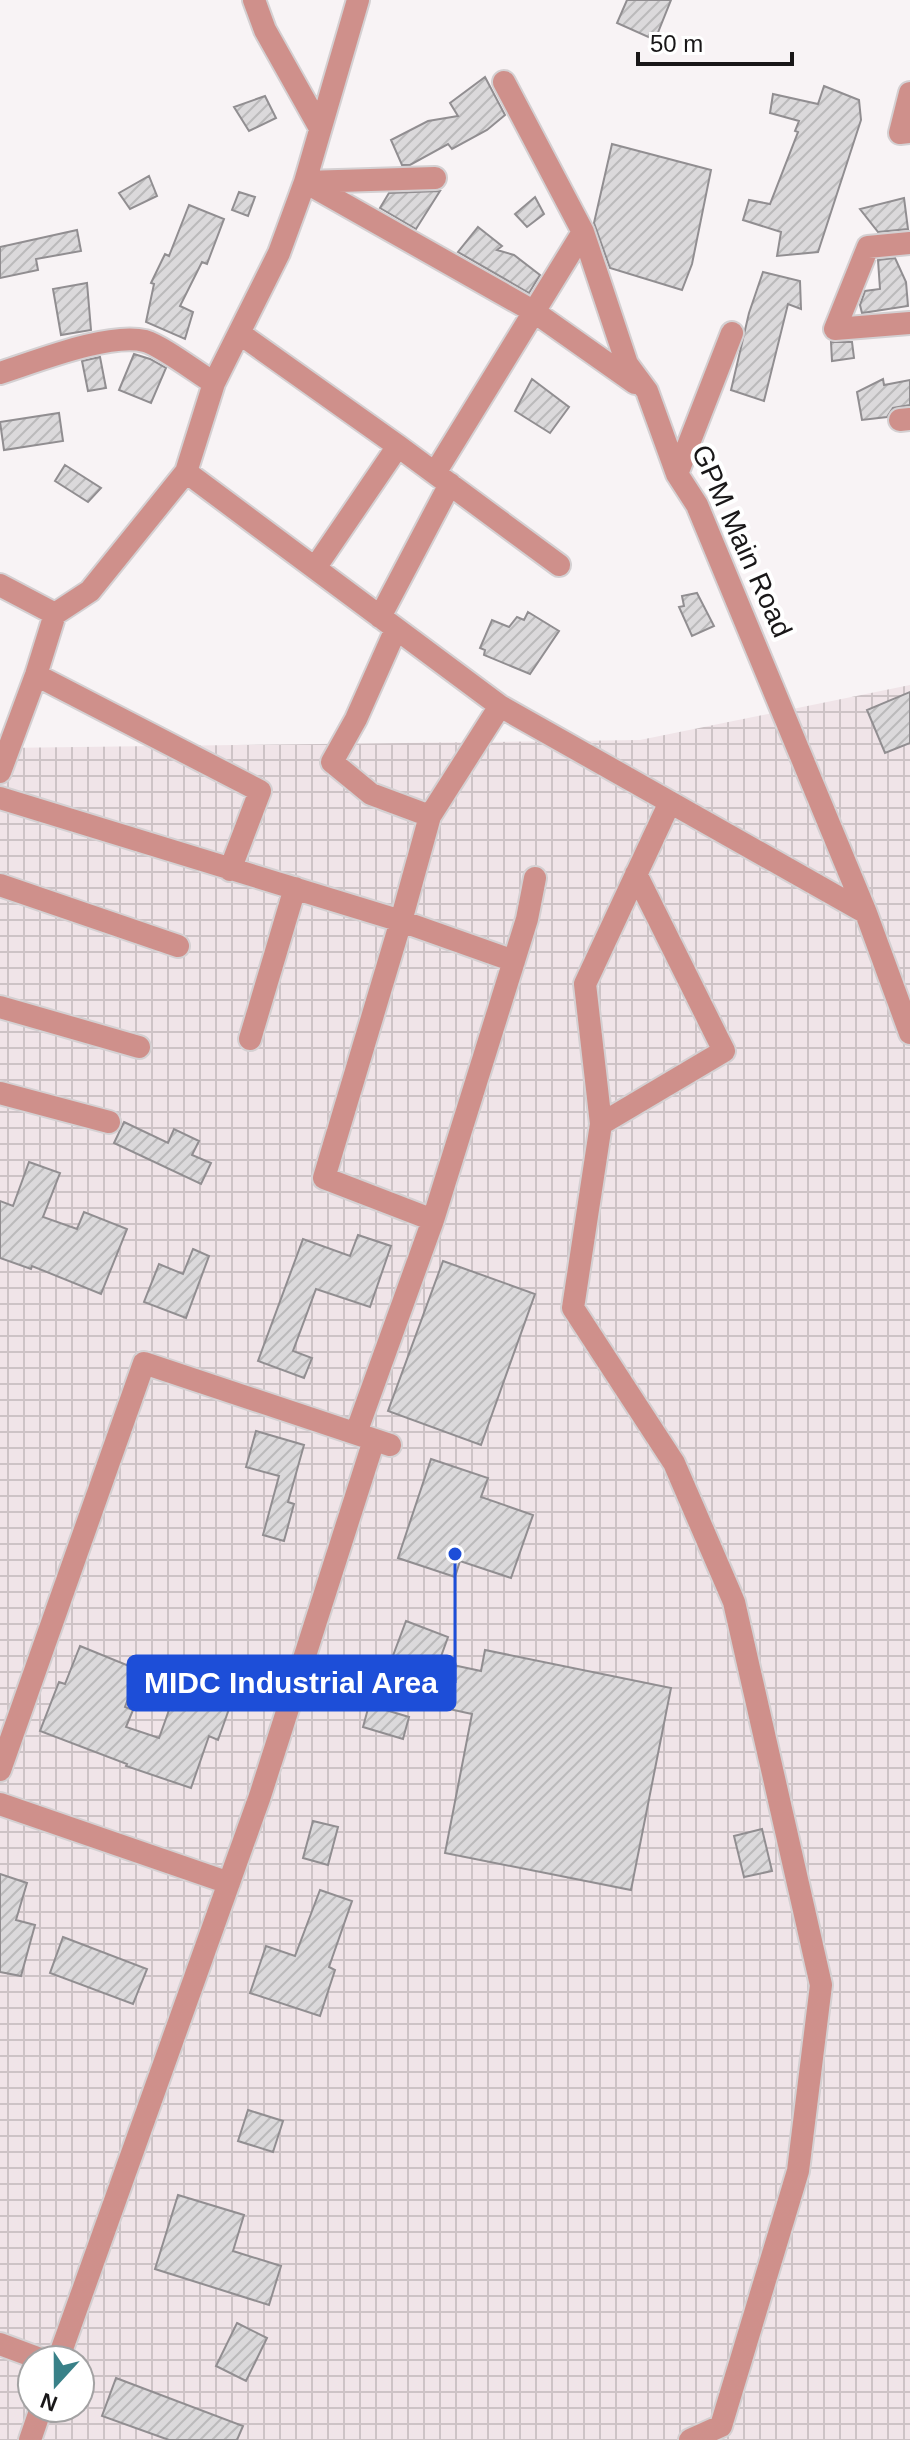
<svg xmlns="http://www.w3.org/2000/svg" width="910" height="2440" viewBox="0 0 910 2440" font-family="Helvetica,sans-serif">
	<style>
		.industrial { fill: url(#industrial-grid); fill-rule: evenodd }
		.building { fill: url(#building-hatch); stroke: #918e91; stroke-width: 2 }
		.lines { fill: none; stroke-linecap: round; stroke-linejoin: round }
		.minor-casing { stroke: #d4d0d2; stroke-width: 26 }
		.minor { stroke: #cf908b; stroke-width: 22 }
		.labels { text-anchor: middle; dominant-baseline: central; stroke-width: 8; stroke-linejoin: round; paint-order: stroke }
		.street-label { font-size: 28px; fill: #191718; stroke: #fff }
		.leader { fill: none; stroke: #1d4ed8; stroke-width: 3 }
		.callout-dot { fill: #1d4ed8; stroke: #fff; stroke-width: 3 }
		.callout { fill: #1d4ed8; stroke: #1d4ed8; stroke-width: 3 }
		.callout-label { font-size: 30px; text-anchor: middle; font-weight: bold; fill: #fff }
	</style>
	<defs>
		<pattern id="industrial-grid" width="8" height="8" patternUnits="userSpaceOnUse" patternTransform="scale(2)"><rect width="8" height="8" fill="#f0e4e8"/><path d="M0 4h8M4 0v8" fill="none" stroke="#cdc3c6"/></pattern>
		<pattern id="building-hatch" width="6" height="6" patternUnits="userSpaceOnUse" patternTransform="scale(2)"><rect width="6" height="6" fill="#dbd9db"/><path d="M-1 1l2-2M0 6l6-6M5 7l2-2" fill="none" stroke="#bbbabb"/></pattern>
	</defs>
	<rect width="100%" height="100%" fill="#f8f3f5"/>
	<path class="industrial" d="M910,685V2440H0V748L640,740ZM32,2360H80V2408H32Z"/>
	<path class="building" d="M627,0H671L655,40L617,23Z
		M485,77L505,115L487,130L452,149L448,144L410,165H402L391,140L428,121L458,116L450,103Z
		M824,86L859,100L861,120L818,252L777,256L781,232L743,220L749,200L770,204L798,132L795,131L799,121L770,113L773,94L818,104Z
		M265,96L276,118L249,131L234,107Z
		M612,144L711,170L692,264L682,290L610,268L594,223Z
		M149,176L157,196L130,209L119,193Z
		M440,191L416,229L380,208L389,193Z
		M239,192L255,197L248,216L232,210Z
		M535,197L544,214L527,227L515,214Z
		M904,198L908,229L878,232L860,209Z
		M189,205L224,219L207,264L202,262L180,306L193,312L185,339L146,322L154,284L151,283L165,254L169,256Z
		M478,227L502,246L497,250L514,255L540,275L529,293L458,252Z
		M77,230L81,251L36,259L38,270L0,278V247Z
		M895,258L906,282L908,306L862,313L860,305L865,291L880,289L878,260Z
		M763,272L800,281L801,309L788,304L764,401L731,390L749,313Z
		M87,283L91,330L61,335L53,289Z
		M831,342H852L854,358L832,361Z
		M134,354L150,359L166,368L151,403L119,390Z
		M100,357L106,388L88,391L82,361Z
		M532,379L569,407L550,433L515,411Z
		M883,379L884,385L910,380V405L893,408L887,417L862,420L857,392Z
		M59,413L63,441L4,450L0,422Z
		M65,465L101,488L88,502L55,481Z
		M697,593L714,626L692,636L679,607L684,606L682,596Z
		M528,612L559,631L530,674L484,655L485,650L480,648L492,620L509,627L517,617L524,620Z
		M910,692V743L885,753L867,710Z
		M124,1122L168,1143L174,1129L199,1141L192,1155L211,1163L201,1184L114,1143Z
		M29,1162L60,1173L43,1217L77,1229L84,1212L127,1229L101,1294L32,1266L31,1269L0,1258V1201L13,1206Z
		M358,1235L391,1246L370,1307L316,1289L293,1351L312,1358L304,1378L258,1361L303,1239L350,1256Z
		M193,1249L209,1256L186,1318L144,1302L159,1264L183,1274Z
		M443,1261L535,1294L481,1445L388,1411Z
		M256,1431L304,1445L288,1502L294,1504L284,1541L263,1535L279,1476L246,1467Z
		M431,1459L488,1478L481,1497L533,1515L511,1578L460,1561L455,1577L398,1558Z
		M406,1621L448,1637L439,1662L481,1671L485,1650L671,1688L631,1890L445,1853L472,1714L440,1707L444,1690L388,1669Z
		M80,1646L139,1670L125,1707L133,1710L126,1727L159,1738L177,1688L230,1706L218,1740L209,1736L191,1788L126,1766L127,1764L40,1731L59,1682L65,1684Z
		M369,1705L409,1717L403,1739L363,1727Z
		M313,1821L338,1827L328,1865L303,1858Z
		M762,1829L772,1871L744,1877L734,1836Z
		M0,1874L27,1883L16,1920L35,1925L21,1976L0,1972Z
		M320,1890L352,1901L329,1967L335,1970L320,2016L250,1993L266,1946L295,1956Z
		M63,1937L147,1969L133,2004L50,1973Z
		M248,2110L283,2121L273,2152L238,2141Z
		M178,2195L244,2215L233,2251L281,2266L269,2305L155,2269Z
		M237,2323L267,2338L246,2381L216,2366Z
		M116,2378L243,2426L237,2440H169L102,2416Z"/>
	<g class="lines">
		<defs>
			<path id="minor" d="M254,0L265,30L320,128
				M504,82L583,232L627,364L647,391L677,474L697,505L866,913L910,1033
				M910,93L900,133L910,132
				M305,182L533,311L635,383
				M306,182L435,178
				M910,243L868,247L835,329L910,323
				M239,333L398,446L559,565
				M0,373C35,362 109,332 145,341C162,346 196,372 214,383
				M900,420L910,419
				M186,472L500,706L866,913
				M435,473L583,232
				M677,474L732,333
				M315,568L398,446
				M0,585L55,614L90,591L186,472L214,383L279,253L305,182L358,0
				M380,617L450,484
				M396,629L356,719L332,762L371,794L430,816
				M36,675L260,791L230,870
				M500,706L430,816L401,921L324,1178L433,1220L527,919L535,878
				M0,772L36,675L55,614
				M0,798L401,921L514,961
				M636,874L724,1051L601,1124L573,1308L674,1463L734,1602L821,1985L798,2171L721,2426L690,2440
				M0,885L178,946
				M0,1007L139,1047
				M250,1039L295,888
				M0,1093L109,1122
				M601,1124L585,984L670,802
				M356,1433L433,1220
				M0,1770L144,1363L390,1445
				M0,1804L229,1883
				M0,2344L43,2360
				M58,2360L260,1796L374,1440
				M30,2440L41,2408"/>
		</defs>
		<use href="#minor" class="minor-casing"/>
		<use href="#minor" class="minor"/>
	</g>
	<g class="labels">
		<g class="street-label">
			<text transform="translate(742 541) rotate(66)">GPM Main Road</text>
		</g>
	</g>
	<path class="leader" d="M455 1554L455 1683"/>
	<circle class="callout-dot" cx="455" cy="1554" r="8"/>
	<rect class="callout" x="128" y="1656" width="327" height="54" rx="8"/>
	<g class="callout-label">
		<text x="291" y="1693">MIDC Industrial Area</text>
	</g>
	<g transform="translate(56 2384) rotate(201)"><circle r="38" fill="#ffffff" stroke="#a3a2a3" stroke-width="2"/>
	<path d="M0-6L14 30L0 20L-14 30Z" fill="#398188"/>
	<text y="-12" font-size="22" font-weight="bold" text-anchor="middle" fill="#191718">N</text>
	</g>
	<path d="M638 52v12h154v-12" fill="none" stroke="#191718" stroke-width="4"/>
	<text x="650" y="52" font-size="24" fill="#191718" stroke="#ffffff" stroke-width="6" paint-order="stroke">50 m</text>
</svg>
